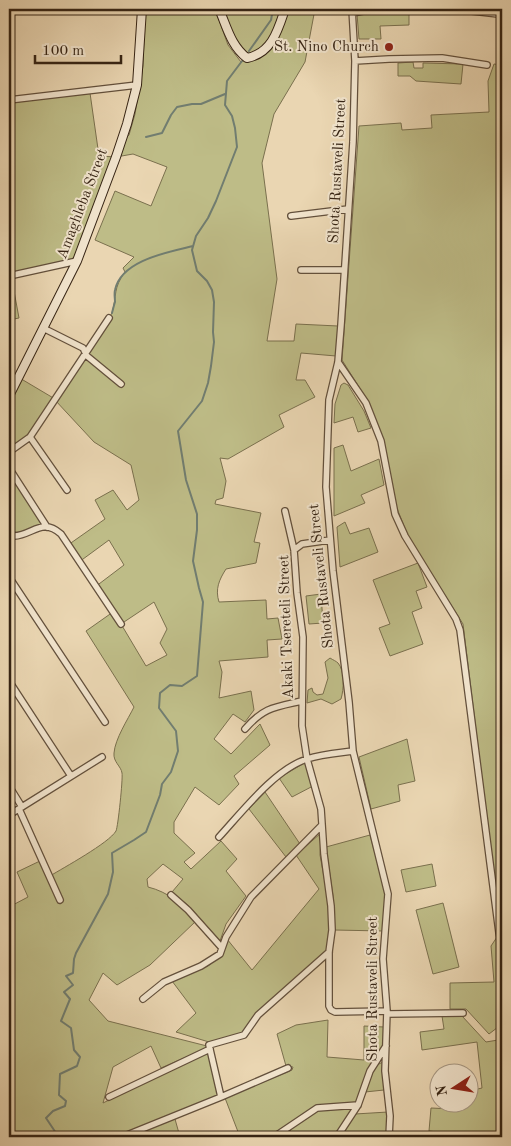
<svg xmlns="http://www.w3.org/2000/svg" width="511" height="1146" viewBox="0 0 511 1146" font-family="'Old Standard TT',serif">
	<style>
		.green { fill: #bebc87; stroke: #7a704e; fill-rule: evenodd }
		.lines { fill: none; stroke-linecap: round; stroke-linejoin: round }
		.stream { stroke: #717d70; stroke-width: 2 }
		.street-casing { stroke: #63503c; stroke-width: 8 }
		.secondary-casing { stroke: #362414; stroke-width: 10 }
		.street { stroke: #f1e4cd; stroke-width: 5.5 }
		.secondary { stroke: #f1e4cd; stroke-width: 8 }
		.poi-dot { fill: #8f2418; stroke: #f1e4cd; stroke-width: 2 }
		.labels { text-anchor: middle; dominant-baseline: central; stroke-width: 4; stroke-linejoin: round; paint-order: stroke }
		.poi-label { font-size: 15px; fill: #362414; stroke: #f1e4cd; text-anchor: end }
		.street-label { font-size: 15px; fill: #362414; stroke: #f1e4cd }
	</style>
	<rect width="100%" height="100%" fill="#ead6b2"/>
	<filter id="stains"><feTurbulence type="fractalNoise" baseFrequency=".004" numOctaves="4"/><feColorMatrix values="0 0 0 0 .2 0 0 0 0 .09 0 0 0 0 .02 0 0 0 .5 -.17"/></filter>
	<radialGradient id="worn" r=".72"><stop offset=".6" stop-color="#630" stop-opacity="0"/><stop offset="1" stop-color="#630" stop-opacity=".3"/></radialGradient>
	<path class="green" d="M145,9H215L228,45L241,62L264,51L285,9H315L305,62L274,114L262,163L277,279L267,341H294L296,324L338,326L336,356L301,353L296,380H305L315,397L279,415L284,427L228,459L220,458L226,481L223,498L216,500L215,504L261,513L254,542L260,543L256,563L226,569C219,580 215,589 219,602L266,600L267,619L278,618L282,639L267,640L268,657L219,661L222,672L219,698L251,691L254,710L245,722L233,714L214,739L231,754L260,724L270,745L234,776L239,784L219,805L195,787L174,822V833L195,853L184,862L191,869L221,841L237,859L226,871L246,896L226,924L220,941L189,906L172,892L183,879L163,864L147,879L148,887C168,892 183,904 196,921L150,965L117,985L103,973L89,1000L108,1021L207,1046V1048L161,1068L151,1046L113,1067L103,1103L208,1051L218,1096L162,1123L175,1119L180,1137H9V907L28,897L17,872L42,860L50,876C63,868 109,843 116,831C118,827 123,779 122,773C121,766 113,762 114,753C115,739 128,719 134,707L86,631L113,612L95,587L124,565L109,540L79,562L68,545L105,519L95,500L113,490L127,510L139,500L131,465L94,442L55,400L30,437L9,452V396L18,377L55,399L112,313C117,295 113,288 125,272L123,268L134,257L95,240L115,191L151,206L167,167L133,154L116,157L77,261L11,275L19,318L9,320V103L90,93L99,156L116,157L122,141L129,135L135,114L143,66ZM154,602L167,629L160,643L167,655L146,666L121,624Z
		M222,9H283L274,33L260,51L248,56L235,44Z
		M409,9V25L380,26L381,39H359L357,14L369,11Z
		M413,62L414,68H423V63L463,64L461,84L416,81L410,76H398V63Z
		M494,64L502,65V765L499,786L502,788V942L463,624L408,536L396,506L385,448L369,403L342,360L359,126L401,123L402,130L432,128L431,115L489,112L488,81Z
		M344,383L348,385L364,411L371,428L358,432L353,417L334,423L335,404L341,385Z
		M343,445L351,471L379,459L384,485L361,495L365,503L334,516V448Z
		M9,468L47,527L18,536L9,531Z
		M345,522L350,534L369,528L378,552L340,567L337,527Z
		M418,563L427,587L416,591L422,608L412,612L423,644L390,656L379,628L390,624L373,580Z
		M321,594L323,623L309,624L306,596Z
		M330,658C333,660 336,661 338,663C345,671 344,689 341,699L332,704L321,699L307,703L308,690L312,688L313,692L317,695L323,694L328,678L325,662Z
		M407,739L415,781L398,785L400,801L371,809L359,757Z
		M306,762L313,786L292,797L279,778Z
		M265,792L300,844L286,857L249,809Z
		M321,833L320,855L329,904L330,926L327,950L256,1013L249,1026L242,1034L209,1042L176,1032L196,1013L172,981L208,966L222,955L227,939L252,970L319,889L296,855Z
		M370,835L386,895L383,931L334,930L333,896L326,847Z
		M432,864L436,886L406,892L401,870Z
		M443,903L459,967L433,974L416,910Z
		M497,937L502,970V1024L489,1034L466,1009H450V983L494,982L491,946Z
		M442,1016H462L486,1042L498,1040L502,1036V1137H455V1134L429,1131L431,1108L453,1109V1104H468L469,1091L482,1088L477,1042L422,1050L420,1032L444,1029Z
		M328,1020L327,1057L364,1060V1026L384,1027L383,1047L357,1103L316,1106L280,1130L278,1137H240L225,1098L292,1070L293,1067L286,1066L277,1034L296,1025Z
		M383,1062L384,1090L365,1092C369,1081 371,1066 383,1062Z
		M355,1107L335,1137H288L292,1126L317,1110Z
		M388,1112L386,1137H340L355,1114Z"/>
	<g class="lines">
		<path class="stream" d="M249,51L271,20L273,9
			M146,137L162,133L171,115L177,107L192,104H201L225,94
			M112,313C113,309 114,305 115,302C115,298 114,294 115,290C121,260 169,252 193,246
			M56,1137V1133L46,1118L53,1111L65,1106L66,1101L59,1095L60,1074L77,1066L80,1057L74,1050L71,1028L61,1021L70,999L64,992L73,985L66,976L73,973L74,959L76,953L108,894L113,872L112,853L134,840L146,832L160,795L162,784L171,772L178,751L176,731L159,708L160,693L170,685L182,686L197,676L203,602L199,588L193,561L197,530V514L186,480L178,431L202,401L208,383L211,366L214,342L213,332L214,302L212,290L207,281L197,271L192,250L196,236L208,218L216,201L237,147L235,128L232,116L225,105L227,81L242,61"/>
		<defs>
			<path id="street" d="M352,9L355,61L353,142L341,325L338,362L329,400L326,487L333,571L349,702L353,751L388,894L383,959L387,1011L385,1071L390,1116L389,1137
				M454,9L498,14
				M353,13L373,9
				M355,61L389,59L442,58L487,65
				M9,100L137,85
				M291,216L348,209
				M301,270H344
				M9,276L77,261
				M43,328L83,348L87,356L121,384
				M338,362L366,403L381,441L395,514L405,536L456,619L460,630L502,956
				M30,437L67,490
				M9,452L30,437L109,318
				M9,468L47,527
				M285,511L294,550L297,593L303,637L302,726L307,759L321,809L324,854L331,906L332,930L329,952V1006L331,1010L335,1012L387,1011
				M9,531L14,536C33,535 42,517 61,534L121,624
				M294,550L302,544L330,540
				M9,577L105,722
				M9,681L71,776
				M245,729C264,707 275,707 302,701
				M9,786L22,807
				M19,809L60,900
				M9,815L102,757
				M219,837C242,812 275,769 307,759C322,754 338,753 353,751
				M171,895L188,910L222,948
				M143,999L164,982L201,966L220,954L226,937L251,897L322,825
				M387,1014L463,1013
				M109,1097L210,1049
				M221,1097L288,1068
				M122,1137L221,1097L209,1045L244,1035L258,1015L329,952
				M274,1137L317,1108L358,1105
				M337,1137L358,1105L370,1071L386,1046"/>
			<path id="secondary" d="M219,9C227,27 231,46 247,58C272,53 278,30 285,9
				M9,396L77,261L116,157L127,124L137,85L142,9"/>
		</defs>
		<use href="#street" class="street-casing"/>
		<use href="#secondary" class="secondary-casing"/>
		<use href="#street" class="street"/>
		<use href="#secondary" class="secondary"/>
	</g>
	<circle class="poi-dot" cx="389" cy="47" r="5"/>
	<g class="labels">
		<g class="poi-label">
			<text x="379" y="47">St. Nino Church</text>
		</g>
		<g class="street-label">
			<text transform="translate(338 171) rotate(-87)">Shota Rustaveli Street</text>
			<text transform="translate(83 204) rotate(-69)">Amaghleba Street</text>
			<text transform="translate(322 576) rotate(-96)">Shota Rustaveli Street</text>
			<text transform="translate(287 627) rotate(-92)">Akaki Tsereteli Street</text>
			<text transform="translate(373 989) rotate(-90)">Shota Rustaveli Street</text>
		</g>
	</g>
	<rect width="511" height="1146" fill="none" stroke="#ead6b2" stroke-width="30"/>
	<rect x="10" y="10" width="491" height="1126" fill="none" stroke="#362414" stroke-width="2.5"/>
	<rect x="15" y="15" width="481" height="1116" fill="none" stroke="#362414"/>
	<g transform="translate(454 1088) rotate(258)"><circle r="24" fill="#f1e4cd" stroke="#a69783"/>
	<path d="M0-4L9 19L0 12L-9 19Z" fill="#8f2418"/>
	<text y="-8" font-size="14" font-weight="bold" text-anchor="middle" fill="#362414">N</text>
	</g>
	<path d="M35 55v8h86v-8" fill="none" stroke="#362414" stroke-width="2.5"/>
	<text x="42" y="55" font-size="15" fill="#362414" stroke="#f1e4cd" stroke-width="4" paint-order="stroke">100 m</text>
	<rect width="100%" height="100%" filter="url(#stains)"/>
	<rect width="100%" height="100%" fill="url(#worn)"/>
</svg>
